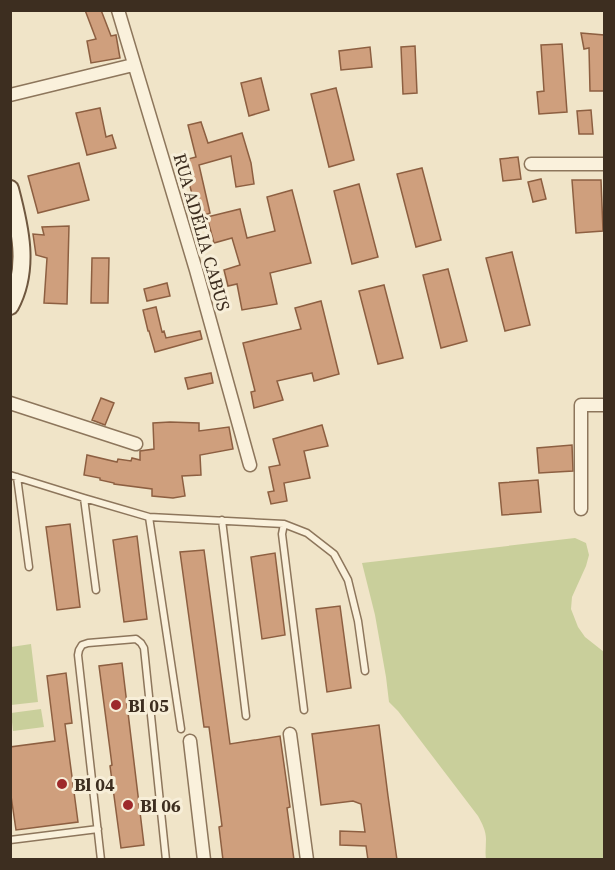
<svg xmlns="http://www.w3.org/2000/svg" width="615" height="870" viewBox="0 0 615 870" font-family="'Source Serif 4',serif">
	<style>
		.green { fill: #c9cf9b }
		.building { fill: #cf9f7d; stroke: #8d5f41; stroke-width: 1.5 }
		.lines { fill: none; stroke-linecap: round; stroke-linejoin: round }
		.lane-casing { stroke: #8d765c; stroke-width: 9 }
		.street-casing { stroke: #8d765c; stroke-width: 15 }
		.secondary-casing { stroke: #6f573f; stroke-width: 20 }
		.lane { stroke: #faf1dc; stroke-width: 6 }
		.street { stroke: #faf1dc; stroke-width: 12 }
		.secondary { stroke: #faf1dc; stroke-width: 16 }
		.poi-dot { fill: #9e2a2b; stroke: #f7eed8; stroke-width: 2 }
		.labels { text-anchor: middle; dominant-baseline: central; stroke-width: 6; stroke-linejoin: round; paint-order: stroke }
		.street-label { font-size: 18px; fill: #3d2e20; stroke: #f7eed8 }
		.poi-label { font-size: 18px; font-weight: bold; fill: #3d2e20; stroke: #f7eed8; text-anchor: start }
	</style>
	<rect width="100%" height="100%" fill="#f0e4c8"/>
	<path class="green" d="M575,538L586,543L589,555L586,566L572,597L571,609L578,627L585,637L604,652V859H486C485,853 486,846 486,839C486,831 482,823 478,816L398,711L389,702L386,677L375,615L362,563Z
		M31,644L38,702L11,705V647Z
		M41,709L44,727L13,731L11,713Z"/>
	<path class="building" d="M85,10H101L111,36L116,35L120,58L91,63L87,41L96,39Z
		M581,33L604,35V91H590L589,48L584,49Z
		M562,44L567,112L539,114L537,92L544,91L541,45Z
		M415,46L417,93L403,94L401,47Z
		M370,47L372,67L341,70L339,51Z
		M261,78L269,110L249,116L241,83Z
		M336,88L354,160L329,167L311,94Z
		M100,108L106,137L112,135L116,148L87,155L76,113Z
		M591,110L593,134H579L577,111Z
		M201,122L208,143L242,133L251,163L254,184L236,187L231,156L199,165L210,213L205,215L195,194H192L186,171L180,172L177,162L196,157L188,125Z
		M518,157L521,179L503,181L500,159Z
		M79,163L89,200L38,213L28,176Z
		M422,168L441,240L416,247L397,174Z
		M541,179L546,199L533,202L528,182Z
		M572,180H601L603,231L576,233Z
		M359,184L378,257L352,264L334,191Z
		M292,190L311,263L270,273L277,304L242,310L237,284L228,286L224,270L240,265L232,238L214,243L207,217L240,209L247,238L275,231L267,197Z
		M69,226L67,304L44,303L47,258L36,255L33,234L44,235L42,227Z
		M512,252L530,325L505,331L486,258Z
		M92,258H109L108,303H91Z
		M448,269L467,341L441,348L423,275Z
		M167,283L170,296L147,301L144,289Z
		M384,285L403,358L378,364L359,291Z
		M321,301L339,374L314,381L312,373L277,381L283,400L254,408L251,392L255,391L243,343L301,329L295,308Z
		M156,307L162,332L164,331L166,338L200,331L202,339L155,352L149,331H148L143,310Z
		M211,373L213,383L188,389L185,378Z
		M101,398L114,403L105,425L92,420Z
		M170,422L199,423V431L229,427L233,449L200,455L201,475L182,476L185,496L173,498L152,496V489L114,484V483L100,480V478L84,475L87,455L117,462L118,459L131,461L132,458L140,460V451L154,449L153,423Z
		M322,425L328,446L304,451L310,478L284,483L287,501L271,504L268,492L274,491L269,467L280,465L273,439Z
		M572,445L573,471L539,473L537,448Z
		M538,480L541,512L502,515L499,483Z
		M70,524L80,607L57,610L46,527Z
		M137,536L147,619L124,622L113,540Z
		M204,550L230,744L280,736L290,807L287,808L294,860H223L219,827L222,826L209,727H204L180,552Z
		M275,553L285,635L262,639L251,557Z
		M340,606L351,688L327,692L316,609Z
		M122,663L144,845L121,848L110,766L112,765L99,666Z
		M66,673L72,723L65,724L78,822L16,830L10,789V747L55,741L47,676Z
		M379,725L388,796L397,860H368L366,846L340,845V831L365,832L361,804L353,801L321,805L312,734Z"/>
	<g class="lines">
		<defs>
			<path id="lane" d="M10,475L84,498L149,517L284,524L307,533L334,554L348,580L358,621L365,671
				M17,477L29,567
				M84,498L96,590
				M149,517L181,729
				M222,520L246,716
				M284,524L282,534L304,710
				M10,840L98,829
				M101,860L78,655L79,650L82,645L88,643L136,639L141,643L144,648L166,860"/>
			<path id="street" d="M118,10L196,270L250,465
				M10,95L133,65
				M531,164H604
				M10,403L136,444
				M581,509V405H604
				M290,734L307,860
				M190,741L204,860"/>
			<path id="secondary" d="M10,189C20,227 30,269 10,306"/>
		</defs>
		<use href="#lane" class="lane-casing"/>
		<use href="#street" class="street-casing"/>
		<use href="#secondary" class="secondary-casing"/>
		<use href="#lane" class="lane"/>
		<use href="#street" class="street"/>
		<use href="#secondary" class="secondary"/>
	</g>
	<g class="poi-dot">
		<circle cx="116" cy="705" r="6"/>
		<circle cx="62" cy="784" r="6"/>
		<circle cx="128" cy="805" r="6"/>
	</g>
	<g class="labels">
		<g class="street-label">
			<text transform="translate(202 232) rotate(74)">RUA ADÉLIA CABUS</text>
		</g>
		<g class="poi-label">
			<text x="128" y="705">Bl 05</text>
			<text x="74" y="784">Bl 04</text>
			<text x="140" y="805">Bl 06</text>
		</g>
	</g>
	<rect width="615" height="870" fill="none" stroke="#3d2e20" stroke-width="24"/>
</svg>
